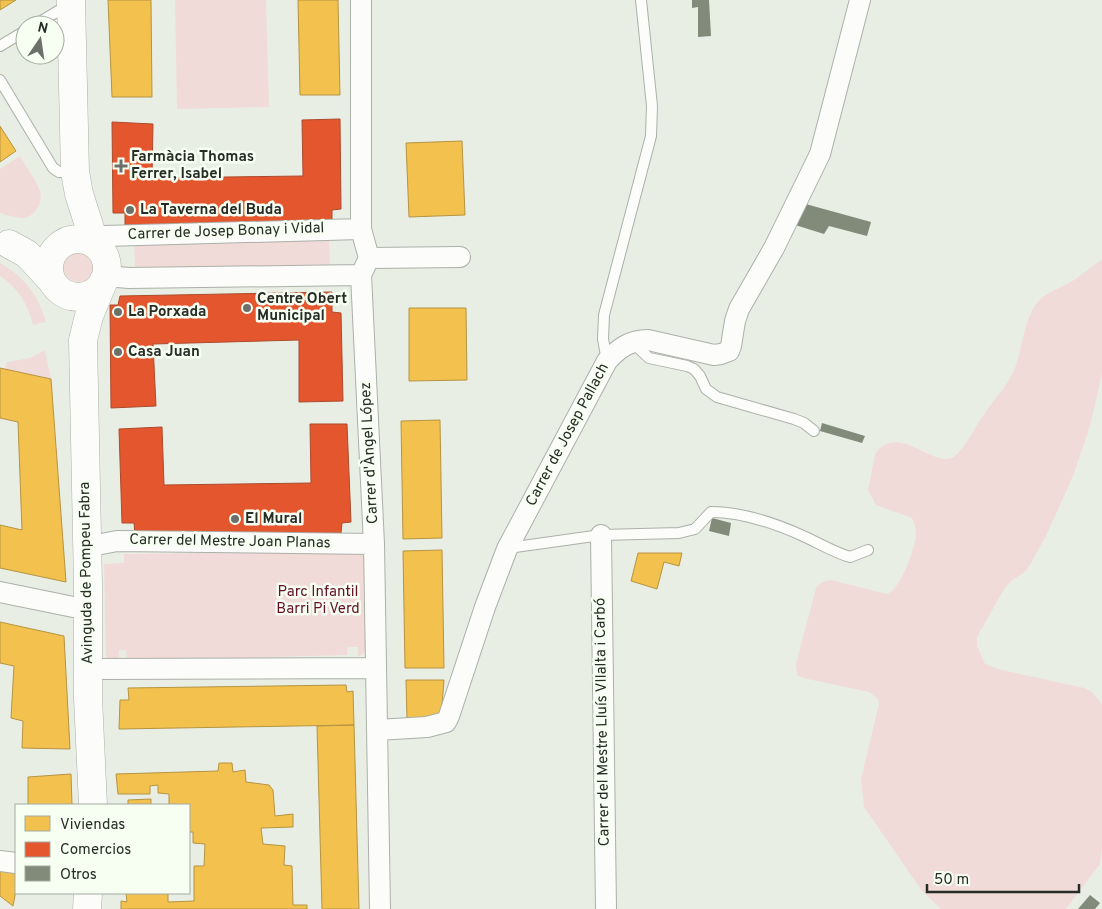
<svg xmlns="http://www.w3.org/2000/svg" width="1102" height="909" viewBox="0 0 1102 909" font-family="Overpass,sans-serif">
	<style>
		.green { fill: #f1dbd9 }
		.homes { fill: #f2c14e; stroke: #b59442 }
		.shops { fill: #e4572e; stroke: #ac4a2c }
		.building { fill: #828a7a }
		.lines { fill: none; stroke-linecap: round; stroke-linejoin: round }
		.lane-casing { stroke: #abb0a8; stroke-width: 12 }
		.street-casing { stroke: #abb0a8; stroke-width: 22 }
		.secondary-casing { stroke: #abb0a8; stroke-width: 29 }
		.lane { stroke: #fcfcfb; stroke-width: 10 }
		.street { stroke: #fcfcfb; stroke-width: 20 }
		.secondary { stroke: #fcfcfb; stroke-width: 28 }
		.poi-dot { fill: #6c7069; stroke: #f6fff1; stroke-width: 2 }
		.labels { text-anchor: middle; dominant-baseline: central; stroke-width: 5; stroke-linejoin: round; paint-order: stroke }
		.poi-label { font-size: 15px; font-weight: bold; fill: #282c26; stroke: #f6fff1; text-anchor: start }
		.street-label { font-size: 15px; fill: #282c26; stroke: #f6fff1 }
		.park-label { font-size: 15px; fill: #650f28; stroke: #f6fff1 }
	</style>
	<rect width="100%" height="100%" fill="#e9eee5"/>
	<path class="green" d="M175,0H266L269,107L177,109Z
		M20,156C26,167 35,178 40,191C44,203 34,219 20,218C13,217 6,215 0,213V169Z
		M329,236L330,265L135,269L134,241Z
		M63 266a16 16 0 1 1 32 0a16 16 0 1 1-32 0Z
		M1102,260V374L1090,426L1073,476L1046,536L1027,570L1022,574L1011,581L1004,589L977,637V646L985,664L998,669L1084,688L1092,692L1102,704V848L1100,864L1066,909H941L922,891L864,807L861,779L879,704L878,699L869,692L803,678L797,675L796,664L816,588C820,583 824,581 831,580L887,594C900,590 914,550 916,537C916,530 915,523 912,518L876,505L868,490L875,454C899,419 938,475 957,454C968,443 976,425 985,413C995,397 1010,384 1016,365C1022,347 1025,319 1036,304C1045,292 1062,288 1074,280C1084,274 1092,265 1102,260Z
		M0,263C25,277 38,295 46,322L33,325C28,304 18,288 0,276Z
		M45,350L51,379L5,370L7,362L30,358Z
		M344,551L362,552L365,556L367,651L358,657V647H347V655L127,661L126,650H119V662L109,660L106,656L104,564L124,563V554Z"/>
	<path class="homes" d="M0,0H16L0,10Z
		M108,0H151L152,97H112Z
		M298,0H338L340,95H300Z
		M0,126L16,151L0,162Z
		M462,141L465,215L409,217L406,143Z
		M409,308H466L467,380L409,381Z
		M0,368L51,379L66,582L0,568V525L22,530L18,422L0,418Z
		M440,420L442,538L403,539L401,421Z
		M442,550L444,668H405L403,551Z
		M638,553H682L679,566L664,562L657,589L631,581Z
		M0,622L64,636L70,749L22,748L23,721L11,718L14,666L0,663Z
		M406,680H444L441,718L407,719Z
		M346,685L347,692L353,691L354,725L119,729L120,700H129L128,688Z
		M354,725L359,909H322L317,726Z
		M219,763H232L233,772L245,770L246,782L269,785L273,790L275,816L293,814V827L261,828L263,844L285,846L284,865L292,866L293,905H307V909H121V901L127,902L126,893H168V902L194,901V866H204L205,844L193,843V832H189V805H169V794L158,793V785L150,786V794H118L116,774L218,771Z
		M71,774L72,805H28V777Z
		M151,799V805H128V800Z
		M0,866L16,869V890L13,906L0,896Z"/>
	<path class="shops" d="M340,119L341,209L332,210V222L125,225V213H113L112,122L153,124L152,178L303,176L302,120Z
		M332,292V312L341,313L343,401L299,402V340L153,344L156,406L111,408L110,305H118L120,296Z
		M310,424H347L351,522L342,523L341,533L135,535L134,523H122L119,429L162,427L164,485L311,483Z"/>
	<path class="building" d="M692,0H709L711,36L698,37V7L692,8Z
		M802,203L871,222L867,236L829,226L824,234L792,224Z
		M822,423L865,436L862,443L820,431Z
		M712,518L731,523L729,536L709,531Z
		M1090,895L1100,903L1095,909H1078Z"/>
	<g class="lines">
		<defs>
			<path id="lane" d="M35,25L68,5
				M0,46L25,31
				M0,80L53,168L59,172H73
				M632,342L649,358L687,366L694,369L700,376L706,389L717,397L794,419L804,423L814,431
				M607,361L603,339L604,315L651,136L652,106L641,0
				M508,548L601,535L679,533L695,529L711,512C741,512 774,523 801,535C817,542 833,552 850,557L868,550"/>
			<path id="street" d="M361,0V229L369,258L361,275L374,544L380,909
				M100,248L104,236L361,229
				M369,258L460,257
				M106,276L129,278L361,275
				M601,535L606,909
				M86,547L117,541L374,544
				M0,592L88,610
				M88,669L376,668
				M377,730L427,727L446,722L449,716L485,607L507,549L607,361C619,348 630,340 648,340L714,355L721,354L729,351L731,346L735,321L739,309L774,248L820,154L860,0
				M0,861L16,863"/>
			<path id="secondary" d="M71,0L75,172L79,194L95,244
				M49 268a29 29 0 1 1 58 0a29 29 0 1 1-58 0Z
				M9,244L27,254L52,281
				M93,805L88,698V585L83,340L89,316L104,280
				M87,909L88,893"/>
		</defs>
		<use href="#lane" class="lane-casing"/>
		<use href="#street" class="street-casing"/>
		<use href="#secondary" class="secondary-casing"/>
		<use href="#lane" class="lane"/>
		<use href="#street" class="street"/>
		<use href="#secondary" class="secondary"/>
	</g>
	<g class="poi-dot">
		<path d="M118.5 158.5h5v5h5v5h-5v5h-5v-5h-5v-5h5z"/>
		<circle cx="130" cy="210" r="5"/>
		<circle cx="247" cy="308" r="5"/>
		<circle cx="118" cy="312" r="5"/>
		<circle cx="118" cy="352" r="5"/>
		<circle cx="235" cy="519" r="5"/>
	</g>
	<g class="labels">
		<g class="poi-label">
			<text x="131" y="157">Farmàcia Thomas<tspan x="131" dy="17">Ferrer, Isabel</tspan></text>
			<text x="140" y="210">La Taverna del Buda</text>
			<text x="257" y="299">Centre Obert<tspan x="257" dy="17">Municipal</tspan></text>
			<text x="128" y="312">La Porxada</text>
			<text x="128" y="352">Casa Juan</text>
			<text x="245" y="519">El Mural</text>
		</g>
		<g class="street-label">
			<text transform="translate(226 232) rotate(-2)">Carrer de Josep Bonay i Vidal</text>
			<text transform="translate(568 435) rotate(-62)">Carrer de Josep Pallach</text>
			<text transform="translate(370 453) rotate(-93)">Carrer d'Àngel López</text>
			<text transform="translate(230 542) rotate(1)">Carrer del Mestre Joan Planas</text>
			<text transform="translate(87 573) rotate(-91)">Avinguda de Pompeu Fabra</text>
			<text transform="translate(603 722) rotate(-91)">Carrer del Mestre Lluís VIlalta i Carbó</text>
		</g>
		<g class="park-label">
			<text x="318" y="592">Parc Infantil<tspan x="318" dy="17">Barri Pi Verd</tspan></text>
		</g>
	</g>
	<rect x="15" y="804" width="175" height="90" fill="#f6fff1" stroke="#a4aba0"/>
	<rect x="25" y="816" width="25" height="15" fill="#f2c14e" stroke="#a4aba0"/>
	<text x="60" y="829" font-size="15" fill="#282c26">Viviendas</text>
	<rect x="25" y="842" width="25" height="15" fill="#e4572e" stroke="#a4aba0"/>
	<text x="60" y="854" font-size="15" fill="#282c26">Comercios</text>
	<rect x="25" y="866" width="25" height="15" fill="#828a7a" stroke="#a4aba0"/>
	<text x="60" y="879" font-size="15" fill="#282c26">Otros</text>
	<g transform="translate(40 40) rotate(13)"><circle r="24" fill="#f6fff1" stroke="#a4aba0"/>
	<path d="M0-4L9 19L0 12L-9 19Z" fill="#6c7069"/>
	<text y="-8" font-size="14" font-weight="bold" text-anchor="middle" fill="#282c26">N</text>
	</g>
	<path d="M927 884v8h152v-8" fill="none" stroke="#282c26" stroke-width="2.5"/>
	<text x="934" y="884" font-size="15" fill="#282c26" stroke="#f6fff1" stroke-width="4" paint-order="stroke">50 m</text>
</svg>
